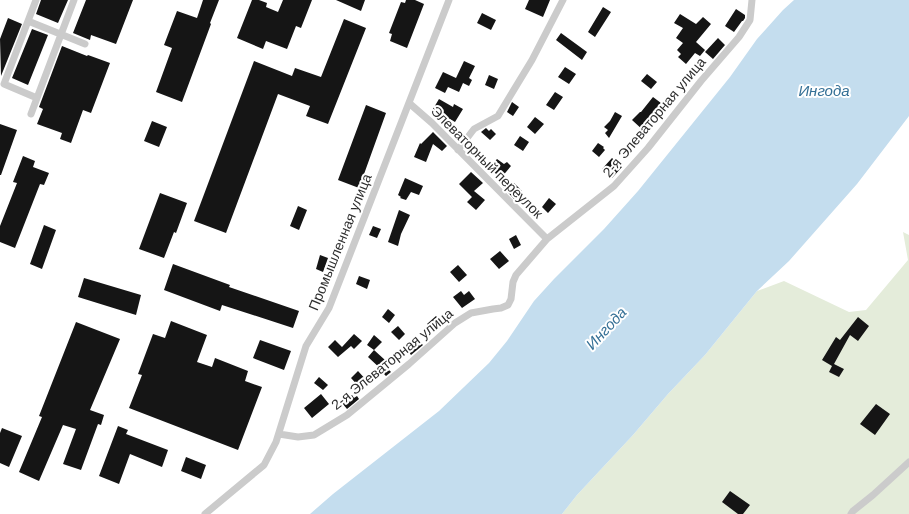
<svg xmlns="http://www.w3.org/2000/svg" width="909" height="514" viewBox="0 0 909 514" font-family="Helvetica,sans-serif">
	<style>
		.green { fill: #e4ecda }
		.water { fill: #c4ddee }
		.building { fill: #151515 }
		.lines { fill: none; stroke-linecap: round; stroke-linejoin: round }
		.minor { stroke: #cbcbcb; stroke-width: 7 }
		.labels { text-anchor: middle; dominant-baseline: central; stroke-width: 4; stroke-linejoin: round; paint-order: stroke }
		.street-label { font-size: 14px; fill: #2e2e2e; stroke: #fff }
		.water-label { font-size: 15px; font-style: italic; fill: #357096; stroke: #fff }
	</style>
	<rect width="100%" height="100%" fill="#fff"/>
	<path class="green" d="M903,232L909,235V514H562L577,495L633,435L668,394L705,355L757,291L784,281L849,312L866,310L908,260Z"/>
	<path class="water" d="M794,0H909V116L857,184L789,261L757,291L705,355L668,394L633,435L577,495L562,514H310L333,494L439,411L489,363L507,341L534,301L554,279L604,229L638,191L730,77L757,39L783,10Z"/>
	<path class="building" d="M41,0H68L58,23L36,14Z
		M86,0H133L116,44L91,35L90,40L73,33Z
		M203,0H219L210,23L211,24L182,102L156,92L172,48L164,45L177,11L197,18Z
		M252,0H259L267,3L266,7L278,12L283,0H312L301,28L296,26L287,49L266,41L263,49L237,38Z
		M336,0H365L361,11Z
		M406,0H415L424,4L407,48L390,41L392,34L389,33L401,2L405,3Z
		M529,0H550L543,17L525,9Z
		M603,7L611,12L595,37L588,32Z
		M736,9L745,15V18L743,21H742L734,32L725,26Z
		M482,13L496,20L491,30L477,23Z
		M680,14L696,24L703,17L711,24L696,42L705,50L700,56L695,53L686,64L678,57L681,54L677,50L683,43L676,38L683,28L674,23Z
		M8,18L22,24L1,76L0,39Z
		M344,19L366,28L328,124L306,116L310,106L278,94L226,233L194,221L254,61L292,76L295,68L321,77Z
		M32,29L48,35L28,85L12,78Z
		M561,33L587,52L582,60L556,40Z
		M718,38L725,45L713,59L705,52Z
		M62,46L87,56L88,55L110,63L91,113L83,110L71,143L60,139L62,133L37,124L43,109L39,107Z
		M464,61L475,66L469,78L472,80L469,86L463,83L459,92L448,87L445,93L435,88L443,72L456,78Z
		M565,67L576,74L569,84L558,77Z
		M647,74L657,82L651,89L641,81Z
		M489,75L498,79L494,89L485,85Z
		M555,92L563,97L554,110L546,105Z
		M653,97L661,103L649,119L652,122L644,131L632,120L640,112H641Z
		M439,99L453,107L454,104L463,109L455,122L433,109Z
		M512,102L519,107L513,116L507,112Z
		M366,105L386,113L359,188L338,180Z
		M615,112L622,116L609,138L605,133L608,130L604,127L610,121Z
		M535,117L544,124L535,134L527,127Z
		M152,121L167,127L159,147L144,141Z
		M0,124L17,130L1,175H0Z
		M486,128L489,131L491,129L496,134L490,140L481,132Z
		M433,132L447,146L442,151L433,144L426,162L414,157L420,143L421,144Z
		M520,136L529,142L523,151L514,145Z
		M598,143L604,147L603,148L605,150L599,157L592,151Z
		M23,156L35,161L33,167L49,173L44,185L40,184L15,248L0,242V226L17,183L13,182Z
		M612,158L622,167L612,178L602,169Z
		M497,159L504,164L507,162L511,166L501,178L489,168Z
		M471,172L483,183L474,191L485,200L476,210L467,202L472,197L459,184Z
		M405,178L423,186L419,195L411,192L406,200L400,198L401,197L398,195Z
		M508,183L511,186L514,183L522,191L514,199L503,187Z
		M160,193L187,203L176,233L174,232L164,258L139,249Z
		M549,198L556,204L548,213L542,207Z
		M298,206L307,210L299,230L290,226Z
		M399,210L410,215L401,234L398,246L388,242Z
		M44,225L56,230L42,269L30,264Z
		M373,226L381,229L377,238L369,235Z
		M516,235L521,245L514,249L509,239Z
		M500,251L509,261L499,269L490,259Z
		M320,255L328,258L323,272L316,269Z
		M173,264L230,285L229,287L299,311L293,328L222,305L220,311L164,290Z
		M458,265L467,275L459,282L450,272Z
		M359,276L370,280L367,289L356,284Z
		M84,278L141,295L136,315L78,297Z
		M461,291L464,295L469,291L475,299L462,308L453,297Z
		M388,309L395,315L389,323L382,317Z
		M436,316L442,323L434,330L427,324Z
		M858,317L869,326L858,341L850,335L834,364L844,369L839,377L829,372L833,364L832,366L822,360L836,337L840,340Z
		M171,321L207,335L197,362L212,367L215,358L248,371L245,381L262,387L238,450L129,408L142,375L138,374L153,334L165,338Z
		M76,322L120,339L90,410L104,415L101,425L98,424L81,470L63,464L76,429L63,425L39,481L19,472L42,417L39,416Z
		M398,326L405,334L399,340L391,332Z
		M354,334L362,341L354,349L351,346L338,357L328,347L335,340L342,347Z
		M374,335L382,342L374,350L367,345Z
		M260,340L291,351L284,370L253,358Z
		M418,340L423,345L411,355L408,351L414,346L413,345Z
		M374,350L385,360L383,363L391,372L386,376L381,371L382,370L368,357Z
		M358,371L368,382L361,389L351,378Z
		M319,377L328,385L323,390L314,383Z
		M321,394L329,404L312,418L304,408Z
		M352,395L354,398L357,396L359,399L347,409L342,403Z
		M876,404L890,414L875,435L860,424Z
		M118,426L128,430L126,434L168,450L162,467L130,454L119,484L99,476Z
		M2,428L22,436L9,467L0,463V433Z
		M186,457L206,465L201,479L181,471Z
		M730,491L750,505L743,514H738L722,502Z"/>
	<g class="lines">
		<path class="minor" d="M36,0L4,84L37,98L74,0
			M28,21L85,44
			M409,103L432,123L547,239
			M31,114L37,98
			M458,150L474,129L498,116L532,60L563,0
			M279,434L298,437L314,435L347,415L409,364L455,323L471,313L493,309L501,308L508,305L511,299L513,282L516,275L547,239L614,186L648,148L701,81L739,37L750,20L752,0
			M205,514L264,465L276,442L306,346L329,308L449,0
			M851,514L853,511L873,495L909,462"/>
	</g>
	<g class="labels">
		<g class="street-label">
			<text transform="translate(654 117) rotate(-50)">2-я Элеваторная улица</text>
			<text transform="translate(487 162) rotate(45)">Элеваторный переулок</text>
			<text transform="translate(340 242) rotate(-68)">Промышленная улица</text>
			<text transform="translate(392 359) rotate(-39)">2-я Элеваторная улица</text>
		</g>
		<g class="water-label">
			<text x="824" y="90">Ингода</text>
			<text transform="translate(606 328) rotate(-47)">Ингода</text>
		</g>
	</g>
</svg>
